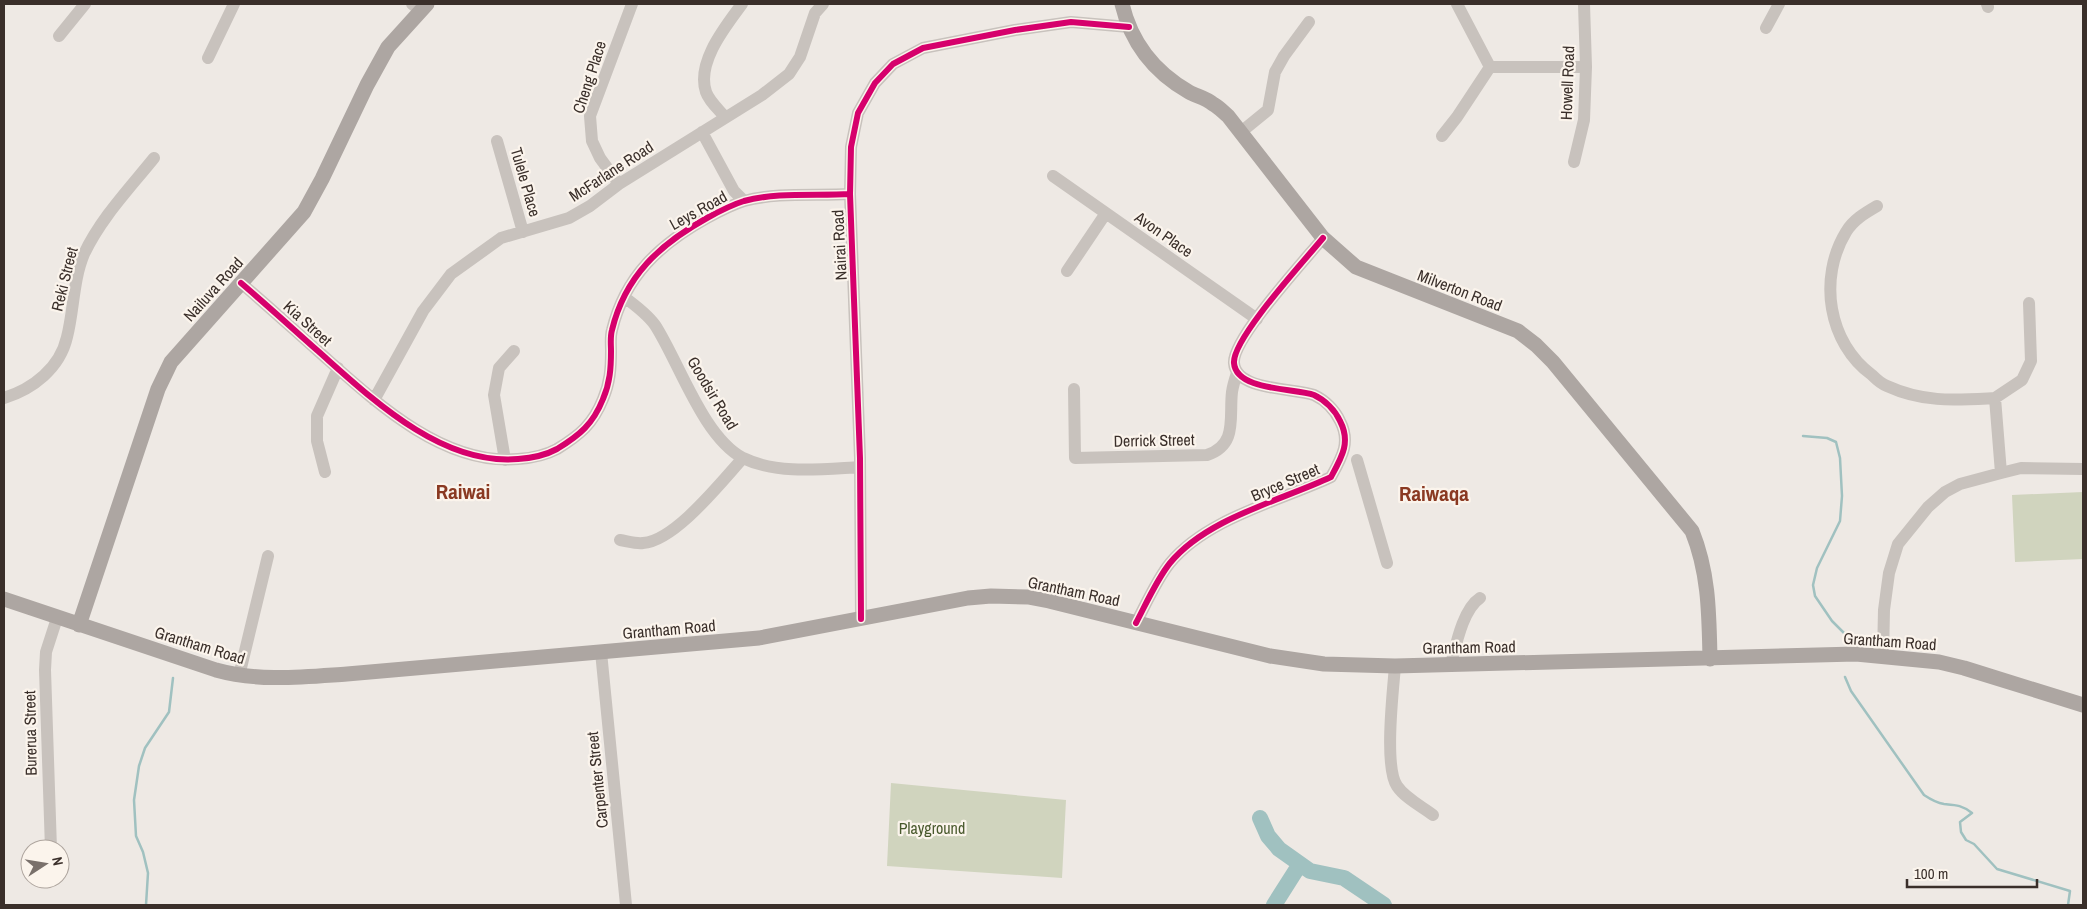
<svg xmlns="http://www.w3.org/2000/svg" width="2087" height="909" viewBox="0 0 2087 909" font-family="'Archivo Narrow',sans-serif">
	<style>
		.green { fill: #d0d4be }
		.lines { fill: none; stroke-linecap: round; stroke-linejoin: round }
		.stream { stroke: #a0c1c0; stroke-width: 2.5 }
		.river { stroke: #a0c1c0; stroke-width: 16 }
		.minor { stroke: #c8c2bd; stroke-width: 12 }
		.major { stroke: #ada6a2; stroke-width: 15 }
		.cycleway-casing { stroke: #fbf4ec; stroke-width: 9 }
		.cycleway { stroke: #d6006c; stroke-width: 6 }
		.labels { text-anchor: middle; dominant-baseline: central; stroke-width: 4.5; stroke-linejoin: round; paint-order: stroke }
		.street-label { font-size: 16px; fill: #3a2f2a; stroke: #fbf4ec }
		.park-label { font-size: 16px; fill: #49592d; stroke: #fbf4ec }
		.district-label { font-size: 21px; font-weight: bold; fill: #8a3922; stroke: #fbf4ec }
	</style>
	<rect width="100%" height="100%" fill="#eee9e4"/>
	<path class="green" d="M2083,492V559L2015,562L2012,495Z
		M891,783L1066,800L1062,878L887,866Z"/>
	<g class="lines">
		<path class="stream" d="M1803,436L1827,438L1836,442L1840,458L1842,496L1840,521L1817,568L1813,585L1815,596L1832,621L1846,635
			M1845,677L1851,691L1924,795C1930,799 1937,803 1944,804C1956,805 1962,805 1972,813L1960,822L1961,832L1966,840L1974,844L1997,869L2070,891L2068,905
			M146,905L148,873L143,852L136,836L134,800L139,766L145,748L169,712L173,678"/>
		<path class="river" d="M1260,818L1268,836L1279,849L1310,871L1344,878L1384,905
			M1274,905L1300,864"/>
		<path class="minor" d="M412,4L420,10
			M1457,4L1490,67
			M1987,4L1988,7
			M1766,28L1779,4
			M59,36L85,4
			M208,58L234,4
			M1490,67H1586
			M725,117C719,110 709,101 706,92C696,62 726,26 742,4
			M702,132L734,191L744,201
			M1241,132L1268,110L1275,72L1284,56L1309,22
			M1442,136L1457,117L1490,67
			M497,141L523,232
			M1574,162L1584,120L1586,67L1584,4
			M1053,176L1257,319
			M619,184L600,158L592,141L590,116L632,4
			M1877,206C1865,213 1853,220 1846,232C1818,278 1828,343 1872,375C1876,379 1881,384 1887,386C1924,403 1956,400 1995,398
			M1067,271L1106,213
			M241,283C267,305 292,328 318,351C371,398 441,466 518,459C533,458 544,456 557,449C580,435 593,424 603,399C610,383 611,368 611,351C611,344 610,337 612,330C625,276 660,244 707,218C718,212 731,205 744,201C777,192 816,196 850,194
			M624,297C635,305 647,314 655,325C679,362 703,437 743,458C778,475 823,469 860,467
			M1074,389L1075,458L1207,455C1238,445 1229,417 1232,392C1233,385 1235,379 1237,373
			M4,398C33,389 60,368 67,337C74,310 73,280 84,254C101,218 129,189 154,158
			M374,400L423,311L451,274L501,238L569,218L590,206L619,184L762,95L789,74L800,57L815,13L823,4
			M505,460L494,395L499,368L514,351
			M1357,460L1387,563
			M325,472L317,441V416L338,368
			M2001,473L1995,398L2022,380L2031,361L2029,303
			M620,540C627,541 636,544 643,543C675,541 722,481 743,458
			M861,619L860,458L850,194L851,147L858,113L875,83L893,64L923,48L1015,30L1071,22L1129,27
			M1136,623C1146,604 1157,579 1170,563C1207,518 1280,501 1331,477C1342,457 1351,442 1340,421C1335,410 1325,400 1314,395C1295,388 1236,391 1234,363C1232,339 1305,260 1323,238
			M601,652L626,905
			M1883,656L1884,610L1889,573L1898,544L1928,507L1945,492L1960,484L2001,473L2021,468L2083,469
			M1451,664C1456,645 1463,609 1480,598
			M1395,666C1393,691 1384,767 1397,786C1405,798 1421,806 1433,815
			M239,676L268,556
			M51,849L45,670L46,652L57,618"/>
		<path class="major" d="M1122,4C1131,42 1154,72 1189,92C1196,96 1206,98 1213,104C1219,107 1223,112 1228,116L1323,238L1356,267L1518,331L1536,345L1553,362L1692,531C1709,573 1709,614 1710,659
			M4,599L216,670C259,682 303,677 347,674L759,638L968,598L991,596L1028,597L1049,601L1270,656L1324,664L1395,666L1856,654L1939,662L1964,668L2083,705
			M79,625L158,389L171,362L304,212L322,179L367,85L388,47L427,4"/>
		<defs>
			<path id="cycleway" d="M241,283C267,305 292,328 318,351C371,398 441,466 518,459C533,458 544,456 557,449C580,435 593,424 603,399C610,383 611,368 611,351C611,344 610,337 612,330C625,276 660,244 707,218C718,212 731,205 744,201C777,192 816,196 850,194
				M861,619L860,458L850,194L851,147L858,113L875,83L893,64L923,48L1015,30L1071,22L1129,27
				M1136,623C1146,604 1157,579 1170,563C1207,518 1280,501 1331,477C1342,457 1351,442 1340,421C1335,410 1325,400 1314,395C1295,388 1236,391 1234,363C1232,339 1305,260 1323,238"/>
		</defs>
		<use href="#cycleway" class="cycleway-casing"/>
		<use href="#cycleway" class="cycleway"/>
	</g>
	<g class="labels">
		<g class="street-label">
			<text transform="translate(589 77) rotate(-72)">Cheng Place</text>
			<text transform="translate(1567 83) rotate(-88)">Howell Road</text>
			<text transform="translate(611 171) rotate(-33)">McFarlane Road</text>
			<text transform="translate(526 182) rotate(74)">Tulele Place</text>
			<text transform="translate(698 210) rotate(-29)">Leys Road</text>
			<text transform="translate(1164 234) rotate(35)">Avon Place</text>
			<text transform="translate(839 245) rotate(-93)">Nairai Road</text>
			<text transform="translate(64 279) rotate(-76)">Reki Street</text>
			<text transform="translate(213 289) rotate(-48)">Nailuva Road</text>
			<text transform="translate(1460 290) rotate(21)">Milverton Road</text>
			<text transform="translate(308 323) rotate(42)">Kia Street</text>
			<text transform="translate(713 393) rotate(59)">Goodsir Road</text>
			<text transform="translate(1154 440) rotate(-1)">Derrick Street</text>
			<text transform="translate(1285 482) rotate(-23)">Bryce Street</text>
			<text transform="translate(1074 591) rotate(12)">Grantham Road</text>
			<text transform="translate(669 629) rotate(-5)">Grantham Road</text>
			<text transform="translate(1890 641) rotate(4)">Grantham Road</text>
			<text transform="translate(200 645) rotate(17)">Grantham Road</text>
			<text transform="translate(1469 647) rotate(-1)">Grantham Road</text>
			<text transform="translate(30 733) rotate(-91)">Burerua Street</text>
			<text transform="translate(597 780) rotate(-96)">Carpenter Street</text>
		</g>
		<g class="park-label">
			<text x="932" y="828">Playground</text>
		</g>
		<g class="district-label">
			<text x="463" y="491">Raiwai</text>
			<text x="1434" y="493">Raiwaqa</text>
		</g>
	</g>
	<rect width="2087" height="909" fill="none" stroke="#3a2f2a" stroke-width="10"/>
	<g transform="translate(45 864) rotate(78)"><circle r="24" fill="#fbf4ec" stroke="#aea59e"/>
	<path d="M0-4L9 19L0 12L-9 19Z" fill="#79706b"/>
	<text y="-8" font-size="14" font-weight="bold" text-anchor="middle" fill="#3a2f2a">N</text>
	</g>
	<path d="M1907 879v8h130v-8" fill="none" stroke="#3a2f2a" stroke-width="2.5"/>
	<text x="1914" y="879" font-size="15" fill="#3a2f2a" stroke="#fbf4ec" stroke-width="4" paint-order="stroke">100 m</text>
</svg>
